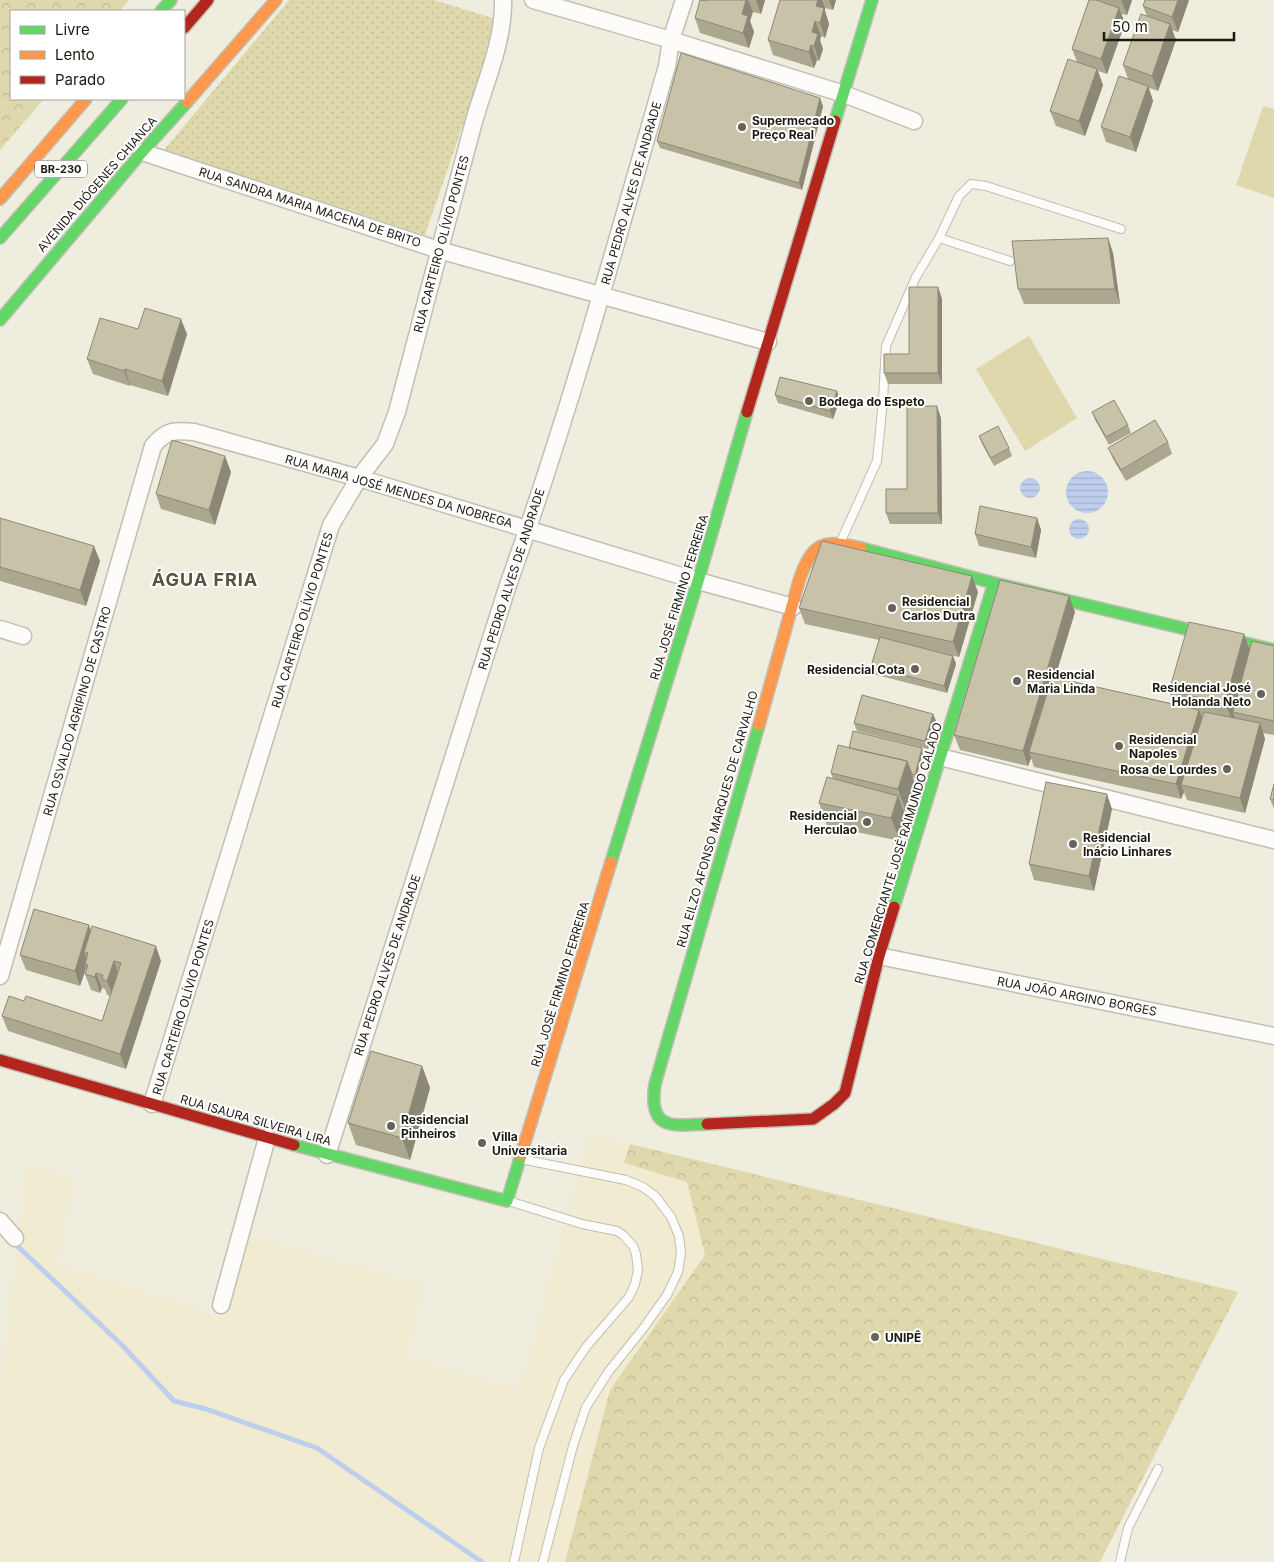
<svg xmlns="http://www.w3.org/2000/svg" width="1274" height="1562" viewBox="0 0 1274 1562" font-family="Inter,sans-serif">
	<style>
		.built { fill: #f0ebd1 }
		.grass { fill: url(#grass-dots) }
		.forest { fill: url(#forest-crowns) }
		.green { fill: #e0d8ad }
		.water { fill: url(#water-rules) }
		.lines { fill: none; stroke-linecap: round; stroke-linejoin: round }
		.stream { stroke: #bdcfed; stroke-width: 5 }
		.lane-casing { stroke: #c1bfb3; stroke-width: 10 }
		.street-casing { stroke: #c1bfb3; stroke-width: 19 }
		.fast-casing { stroke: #c1bfb3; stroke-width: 14 }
		.slow-casing { stroke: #c1bfb3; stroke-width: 14 }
		.jam-casing { stroke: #c1bfb3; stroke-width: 14 }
		.lane { stroke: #fdfcfa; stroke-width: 8 }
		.street { stroke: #fdfcfa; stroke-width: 16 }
		.fast { stroke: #63d668; stroke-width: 11 }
		.slow { stroke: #ff974d; stroke-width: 11 }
		.jam { stroke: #b3261e; stroke-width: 11 }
		.wall { fill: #aca890 }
		.shaded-wall { fill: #8c8876 }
		.building { fill: #c8c3a8; stroke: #8c8876 }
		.poi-dot { fill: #666458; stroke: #fff; stroke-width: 2 }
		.labels { text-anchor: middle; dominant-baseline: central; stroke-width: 4; stroke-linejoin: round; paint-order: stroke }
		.shield { fill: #fff; stroke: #605f58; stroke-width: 1 }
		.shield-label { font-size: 11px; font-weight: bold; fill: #1c1a10 }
		.poi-label { font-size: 12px; font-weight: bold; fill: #1c1a10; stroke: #fff; text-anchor: start }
		.street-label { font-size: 12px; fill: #1c1a10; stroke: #fff }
		.district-label { font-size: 18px; font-weight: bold; letter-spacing: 1px; fill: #59543d; stroke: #fff }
	</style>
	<defs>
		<pattern id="grass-dots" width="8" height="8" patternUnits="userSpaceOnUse" patternTransform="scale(1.25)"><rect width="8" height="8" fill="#e0d8ad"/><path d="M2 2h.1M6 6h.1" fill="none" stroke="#c0b994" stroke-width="1.8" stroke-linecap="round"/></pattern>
		<pattern id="forest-crowns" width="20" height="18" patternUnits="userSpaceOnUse" patternTransform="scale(1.25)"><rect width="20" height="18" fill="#e0d8ad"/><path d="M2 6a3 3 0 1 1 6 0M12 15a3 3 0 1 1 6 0" fill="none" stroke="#c0b994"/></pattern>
		<pattern id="water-rules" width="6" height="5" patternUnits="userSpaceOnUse" patternTransform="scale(1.25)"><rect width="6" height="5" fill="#bdcfed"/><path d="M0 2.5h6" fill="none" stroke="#a2b1ca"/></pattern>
	</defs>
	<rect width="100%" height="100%" fill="#efedde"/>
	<path class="built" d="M589,1134L1238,1292L1100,1562H0V1387L27,1165L75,1177L57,1263L224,1318L249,1236L424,1285L406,1356L520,1390Z"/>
	<path class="grass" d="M289,0H434L499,20L425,235L164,150Z"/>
	<path class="forest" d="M0,0H129L120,11H11V99H44L0,150Z
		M630,1144L1238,1292L1100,1562H565L610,1390L705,1255L687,1182L624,1163Z"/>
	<path class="green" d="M1263,106L1274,109V198L1236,185Z
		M1029,336L1077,418L1025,451L976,369Z"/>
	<path class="water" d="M1066 492a21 21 0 1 1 42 0a21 21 0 1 1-42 0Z
		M1020 488a10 10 0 1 1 20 0a10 10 0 1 1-20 0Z
		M1069 529a10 10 0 1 1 20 0a10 10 0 1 1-20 0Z"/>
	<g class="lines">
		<path class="stream" d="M13,1242L122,1345L174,1401L206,1409L317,1448L482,1562"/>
		<defs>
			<path id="lane" d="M939,238L1010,261
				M841,541L877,461L883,400L886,346L916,277L939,238L959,196L971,184L986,186L1121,229
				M521,1159L626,1180L643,1187L656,1197L671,1217L679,1236L681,1253L678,1272L667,1295L642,1330L609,1371L586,1407L573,1446L543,1562
				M509,1201L582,1224L617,1231L623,1235L633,1246L636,1254L638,1270L635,1284L629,1297L586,1347L564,1380L539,1448L514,1562
				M1120,1562L1128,1528L1158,1469"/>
			<path id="street" d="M533,0L671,40L844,94L914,121
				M142,152L439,250L768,342
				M0,629L23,636
				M940,757L1274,840
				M879,956L1274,1036
				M0,976L153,446C166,430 175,430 194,432L359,478L698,581L793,607
				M152,1104L331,525L359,478L385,444L397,412C422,316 447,221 473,125C484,84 504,43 503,0
				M327,1155L508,585C569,415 617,240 667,66L671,40L684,0
				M0,1221L15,1238
				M221,1305L267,1138"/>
			<path id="fast" d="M161,11L171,0
				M835,121L872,0
				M0,238L122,99
				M0,320L142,152L187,102
				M861,548L994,583L1274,650
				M611,862L698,581L747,412
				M894,907L994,583
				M707,1124C671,1126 648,1130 655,1084L759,725
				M294,1145L507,1201L521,1155"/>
			<path id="slow" d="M187,102L276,0
				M0,199L86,99
				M759,725L799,581C812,542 823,539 861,548
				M521,1155L611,862"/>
			<path id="jam" d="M184,28L208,0
				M747,412L835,121
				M0,1060L294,1145
				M707,1124L813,1119L834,1104L845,1093L879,956L894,907"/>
		</defs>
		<use href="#lane" class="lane-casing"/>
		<use href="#street" class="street-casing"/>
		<use href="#fast" class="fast-casing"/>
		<use href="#slow" class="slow-casing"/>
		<use href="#jam" class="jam-casing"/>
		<use href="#lane" class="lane"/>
		<use href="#street" class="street"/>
		<use href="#fast" class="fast"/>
		<use href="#slow" class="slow"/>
		<use href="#jam" class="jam"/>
	</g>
	<path class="wall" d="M706,0H765L761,14L753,12L750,21L754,32L749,48L700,33L695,18Z
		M780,0H836L833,10L825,8V11L829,24L825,38L821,36L820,40L823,49L819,61L817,60L814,68L773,55L768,40Z
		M1089,0H1132L1127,15L1121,14L1125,23L1107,74L1098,71L1103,85L1085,136L1056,126L1050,111L1077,62L1072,49Z
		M1145,0H1189L1178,32L1172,30L1176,40L1158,91L1149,88L1153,101L1136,152L1106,142L1101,127L1128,79L1123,65L1147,16L1143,6Z
		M823,106L802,190L660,148L657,141Z
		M1108,238L1113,253L1120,304H1024L1018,289Z
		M938,287L942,299V384H888L884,373L909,354Z
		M138,329L187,334L168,396L130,385V386L93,374L87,359Z
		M775,395L840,399L833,419L778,403Z
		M1092,412L1128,425L1131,433L1109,445L1095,420Z
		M941,418L942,524H890L886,513L907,489Z
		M979,436L1009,448L1012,456L994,466L982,444Z
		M1168,442L1172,454L1126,481L1113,459L1108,448Z
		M231,472L215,525L161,509L156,494Z
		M0,518L100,561L86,606L0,581Z
		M1037,518L1041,530L1036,558L979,546L975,534Z
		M978,592L959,657L945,654L953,656L956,664L947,693L873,674L871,666L879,640L805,624L799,608Z
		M1075,612L1055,678L1174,704L1169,691L1244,634L1250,649L1274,646V735L1263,733L1265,739L1245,813L1187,800L1184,792L1181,799L1034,767L1031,758L1028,766L960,750L954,735Z
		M933,714L936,721L928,749L857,731L854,723Z
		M849,748H922L923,752L916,779L913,778L915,784L906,811H904L906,818L900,841L827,826L819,803L833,779L831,773Z
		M1274,784V809L1270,799Z
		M1112,809L1094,891L1034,880L1029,864Z
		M91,931L161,961L126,1069L8,1031L2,1016L24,1001L102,1021L110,996L107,995L105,989L102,988L100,993L91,990L85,974L87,970L86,968L80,986L26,970L20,955Z
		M422,1066L430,1088L410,1160L356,1145L348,1123Z"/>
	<path class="shaded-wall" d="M746,0H748L753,12L750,21L754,32L749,48L743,33L742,14Z
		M756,0H765L761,14Z
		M818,0H822L825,8V11L829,24L825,38L820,23L816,6Z
		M829,0H836L833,10Z
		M1121,0H1132L1127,15Z
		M1178,0H1189L1178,32L1172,17Z
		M1119,8L1125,23L1107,74L1101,59Z
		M815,21L821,36L820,40L823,49L819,61L814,46L812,32Z
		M1170,24L1176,40L1158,91L1152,76Z
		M811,45L817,60L814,68L809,52Z
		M1097,69L1103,85L1085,136L1079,121Z
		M1148,86L1153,101L1136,152L1130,137Z
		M820,98L823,106L802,190L799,183Z
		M1108,238L1113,253L1120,304L1115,289Z
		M938,287L942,299V384L938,373Z
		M181,319L187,334L168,396L162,381Z
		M125,369L130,385V386L124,371Z
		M837,391L840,399L833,419L830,411Z
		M937,406L941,418L942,524L938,513Z
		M225,456L231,472L215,525L209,510Z
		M1037,518L1041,530L1036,558L1031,547Z
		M94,546L100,561L86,606L80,590Z
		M972,576L978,592L959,657L953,642Z
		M1069,596L1075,612L1032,752H1029L1031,758L1028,766L1023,751Z
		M1244,634L1252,656L1233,712L1235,719L1234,725L1225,703Z
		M953,656L956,664L947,693L944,686Z
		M1199,710L1205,725L1181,785L1184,792L1181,799L1176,784Z
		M933,714L936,721L928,749L925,741Z
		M1260,723L1265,739L1245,813L1240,798Z
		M922,748L923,752L916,779L915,775Z
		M907,761L915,784L906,811L898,789Z
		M1107,794L1112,809L1094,891L1089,876Z
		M898,796L906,818L900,841L891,818Z
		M89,925L94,941L88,953L84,952L88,962L85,964L86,968L80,986L75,971Z
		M156,946L161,961L126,1069L120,1054Z
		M114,961L119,976L113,996L107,981Z
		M96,973L102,988L100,993L95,977Z
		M422,1066L430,1088L410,1160L402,1138Z"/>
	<path class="building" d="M700,0L706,1V0H746L742,14L748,16L743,33L695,18Z
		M780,0H818L816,6L824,8L820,23L815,21L812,32L818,34L814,46L811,45L809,52L768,40Z
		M1089,0H1096L1119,8L1101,59L1072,49Z
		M1145,0H1178L1172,17L1143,6Z
		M1141,14L1170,24L1152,76L1123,65Z
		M681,53L820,98L799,183L657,141Z
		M1068,59L1097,69L1079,121L1050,111Z
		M1119,76L1148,86L1130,137L1101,127Z
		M1108,238L1115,289H1018L1012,241Z
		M909,287H938V373H884V354H909Z
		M145,308L181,319L162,381L125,369L124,371L87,359L100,318L138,329Z
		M780,377L837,391L830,411L775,395Z
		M1114,400L1128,425L1106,437L1092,412Z
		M907,406H937L938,513H886V489H907Z
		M1155,420L1168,442L1121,470L1108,448Z
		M998,426L1009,448L991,458L979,436Z
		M172,440L225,456L209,510L156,494Z
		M980,506L1037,518L1031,547L975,534Z
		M0,518L94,546L80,590L0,567Z
		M822,541L972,576L953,642L799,608Z
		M1000,580L1069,596L1023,751L954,735Z
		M1189,622L1244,634L1225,703L1169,691Z
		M880,637L953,656L944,686L871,666Z
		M1252,641L1274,646V721L1233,712Z
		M1052,677L1199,710L1176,784L1029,752Z
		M862,695L933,714L925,741L854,723Z
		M1204,712L1260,723L1240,798L1181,785Z
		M853,731L922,748L915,775L912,774L907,761L849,748Z
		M838,745L907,761L898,789L831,773Z
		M827,777L898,796L891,818L819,803Z
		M1046,782L1107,794L1089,876L1029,864Z
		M1274,784V800L1270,799Z
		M34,909L89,925L75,971L20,955Z
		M92,926L156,946L120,1054L2,1016L9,996L24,1001L26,996L102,1021L121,963L114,961L107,981L102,979L103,975L96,973L95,977L85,974L88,965L85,964L88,953L84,952Z
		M371,1051L422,1066L402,1138L348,1123Z"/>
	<g class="poi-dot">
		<circle cx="742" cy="127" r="5"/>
		<circle cx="809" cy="401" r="5"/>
		<circle cx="892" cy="608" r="5"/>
		<circle cx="915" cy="669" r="5"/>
		<circle cx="1017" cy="681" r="5"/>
		<circle cx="1261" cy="694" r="5"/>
		<circle cx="1119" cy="746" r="5"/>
		<circle cx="1227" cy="769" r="5"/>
		<circle cx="867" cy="822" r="5"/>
		<circle cx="1073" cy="844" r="5"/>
		<circle cx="391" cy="1126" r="5"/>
		<circle cx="482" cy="1143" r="5"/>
		<circle cx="875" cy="1337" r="5"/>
	</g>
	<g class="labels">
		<rect class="shield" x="35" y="160.5" width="52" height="17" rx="4"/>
		<g class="shield-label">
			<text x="61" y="169">BR-230</text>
		</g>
		<g class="poi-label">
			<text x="752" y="120">Supermecado<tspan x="752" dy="14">Preço Real</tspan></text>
			<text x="819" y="401">Bodega do Espeto</text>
			<text x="902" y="601">Residencial<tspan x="902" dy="14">Carlos Dutra</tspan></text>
			<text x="905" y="669" text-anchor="end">Residencial Cota</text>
			<text x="1027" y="674">Residencial<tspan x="1027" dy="14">Maria Linda</tspan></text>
			<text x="1251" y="687" text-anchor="end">Residencial José<tspan x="1251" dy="14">Holanda Neto</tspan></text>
			<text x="1129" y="739">Residencial<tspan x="1129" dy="14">Napoles</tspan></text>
			<text x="1217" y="769" text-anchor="end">Rosa de Lourdes</text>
			<text x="857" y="815" text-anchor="end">Residencial<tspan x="857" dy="14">Herculao</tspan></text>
			<text x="1083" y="837">Residencial<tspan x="1083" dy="14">Inácio Linhares</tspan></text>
			<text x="401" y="1119">Residencial<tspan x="401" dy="14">Pinheiros</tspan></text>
			<text x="492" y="1136">Villa<tspan x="492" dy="14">Universitaria</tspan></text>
			<text x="885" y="1337">UNIPÊ</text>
		</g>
		<g class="street-label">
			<text transform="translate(97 184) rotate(-49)">AVENIDA DIÓGENES CHIANCA</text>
			<text transform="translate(631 193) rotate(-74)">RUA PEDRO ALVES DE ANDRADE</text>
			<text transform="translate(310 207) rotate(18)">RUA SANDRA MARIA MACENA DE BRITO</text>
			<text transform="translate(441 244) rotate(-75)">RUA CARTEIRO OLÍVIO PONTES</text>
			<text transform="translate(399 491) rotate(16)">RUA MARIA JOSÉ MENDES DA NOBREGA</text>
			<text transform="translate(511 579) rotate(-72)">RUA PEDRO ALVES DE ANDRADE</text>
			<text transform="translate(679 597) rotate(-73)">RUA JOSÉ FIRMINO FERREIRA</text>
			<text transform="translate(302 620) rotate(-73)">RUA CARTEIRO OLÍVIO PONTES</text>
			<text transform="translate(77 711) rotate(-74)">RUA OSVALDO AGRIPINO DE CASTRO</text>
			<text transform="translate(717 819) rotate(-74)">RUA EILZO AFONSO MARQUES DE CARVALHO</text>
			<text transform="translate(898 853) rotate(-73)">RUA COMERCIANTE JOSÉ RAIMUNDO CALADO</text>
			<text transform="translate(387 965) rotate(-72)">RUA PEDRO ALVES DE ANDRADE</text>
			<text transform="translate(560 984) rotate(-73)">RUA JOSÉ FIRMINO FERREIRA</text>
			<text transform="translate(1077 996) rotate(11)">RUA JOÃO ARGINO BORGES</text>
			<text transform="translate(183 1007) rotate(-73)">RUA CARTEIRO OLÍVIO PONTES</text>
			<text transform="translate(256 1120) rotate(16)">RUA ISAURA SILVEIRA LIRA</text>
		</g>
		<g class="district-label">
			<text x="205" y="579">ÁGUA FRIA</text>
		</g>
	</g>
	<rect x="10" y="10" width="175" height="90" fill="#ffffff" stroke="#a4a39f"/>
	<rect x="20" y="26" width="25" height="8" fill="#63d668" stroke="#a4a39f"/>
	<text x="55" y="35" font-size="15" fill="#1c1a10">Livre</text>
	<rect x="20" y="51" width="25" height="8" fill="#ff974d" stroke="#a4a39f"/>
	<text x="55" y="60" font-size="15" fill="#1c1a10">Lento</text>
	<rect x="20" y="76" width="25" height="8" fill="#b3261e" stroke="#a4a39f"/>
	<text x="55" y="85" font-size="15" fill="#1c1a10">Parado</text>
	<path d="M1104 32v8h130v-8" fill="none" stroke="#1c1a10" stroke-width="2.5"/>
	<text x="1112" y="32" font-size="15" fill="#1c1a10" stroke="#ffffff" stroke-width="4" paint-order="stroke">50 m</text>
</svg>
